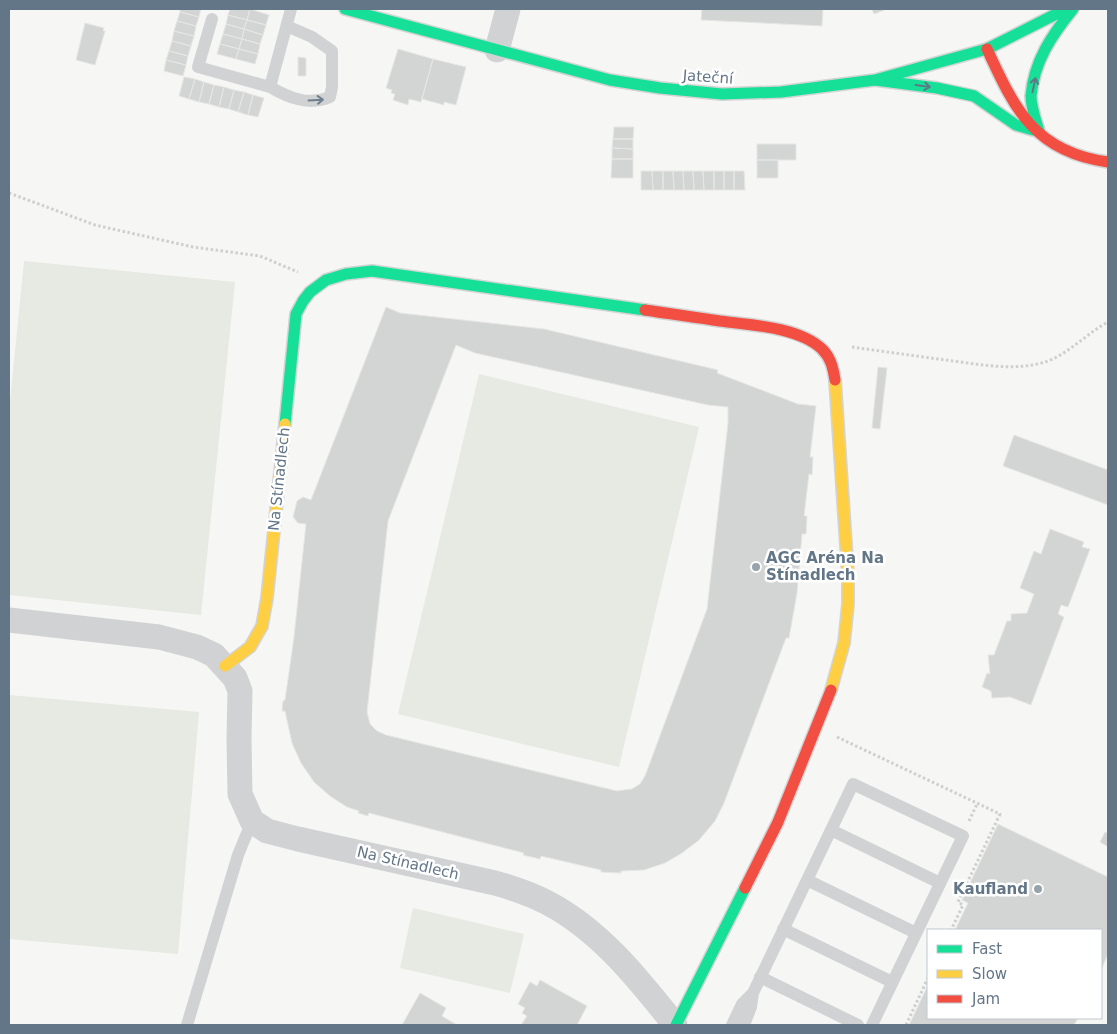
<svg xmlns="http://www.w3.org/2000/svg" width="1117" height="1034" viewBox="0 0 1117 1034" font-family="'DejaVu Sans',sans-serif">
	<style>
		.green { fill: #e6eae2 }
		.building { fill: #d3d4d4; stroke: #e6e6e4; fill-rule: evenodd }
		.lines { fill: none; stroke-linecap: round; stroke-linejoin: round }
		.fast-casing { stroke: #d2d4d5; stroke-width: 14 }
		.slow-casing { stroke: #d2d4d5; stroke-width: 14 }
		.jam-casing { stroke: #d2d4d5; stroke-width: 14 }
		.path { stroke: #cfcfcf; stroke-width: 3; stroke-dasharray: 2.5 2.5; stroke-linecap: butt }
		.lane { stroke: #d1d2d3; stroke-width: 12 }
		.street { stroke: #d1d2d3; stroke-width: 25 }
		.fast { stroke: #16e098; stroke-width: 11 }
		.slow { stroke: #ffcf43; stroke-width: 11 }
		.jam { stroke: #f24e42; stroke-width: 11 }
		.oneway { stroke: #637687 }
		.oneway2 { stroke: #6e7f8f }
		.poi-dot { fill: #96a3ad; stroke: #fff; stroke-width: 2 }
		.labels { text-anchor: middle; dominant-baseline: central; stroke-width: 5; stroke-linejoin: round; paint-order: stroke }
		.street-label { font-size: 15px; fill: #637687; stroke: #fff }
		.poi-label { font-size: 15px; font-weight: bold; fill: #637687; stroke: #fff; text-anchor: start }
	</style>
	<rect width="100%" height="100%" fill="#f6f6f4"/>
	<path class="green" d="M24,261L235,282L201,615L9,595V411Z
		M479,374L699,427L619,767L398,714Z
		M9,695L199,712L178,954L9,939Z
		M413,908L524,934L510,993L400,968Z"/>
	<path class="building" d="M180,9H201L199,17L180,12Z
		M230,9H250L247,20L228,15Z
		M250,9L269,15L266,25L247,20Z
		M702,9H823L822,26L701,20Z
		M872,9H887L874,14Z
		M180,12L199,17L196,26L177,21Z
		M228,15L247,20L244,29L226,24Z
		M247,20L266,25L263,35L244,29Z
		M177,21L196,26L194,36L174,31Z
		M85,23L104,28L103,31H105L95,65L76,60Z
		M226,24L244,29L242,39L223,34Z
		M244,29L263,35L260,44L242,39Z
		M174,31L194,36L191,46L172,41Z
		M223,34L242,39L239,49L220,44Z
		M242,39L260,44L258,54L239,49Z
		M172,41L191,46L188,56L169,51Z
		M220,44L239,49L236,59L217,54Z
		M239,49L258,54L255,64L236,59Z
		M398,49L433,59L421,102L409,99L408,105L393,100L395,94L391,93L392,90L386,88Z
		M169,51L188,56L186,65L166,60Z
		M298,57L306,58V76H298Z
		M433,59L466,67L456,105L444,102V105L422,99Z
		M166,60L186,65L183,76L164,71Z
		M184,77L195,79L189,99L179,96Z
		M195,79L204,82L199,102L189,99Z
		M204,82L214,85L209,104L199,102Z
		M214,85L224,87L219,107L209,104Z
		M224,87L234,90L229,109L219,107Z
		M234,90L244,92L238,112L229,109Z
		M244,92L253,95L248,115L238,112Z
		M253,95L264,98L258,117L248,115Z
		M614,127H634L633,139H613Z
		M613,139H633V149L612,148Z
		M757,144H796V160H757Z
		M612,148L633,149V159H612Z
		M612,159H633V178H611Z
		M757,160H778V178H757Z
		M641,171H652L653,190H641Z
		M652,171H663V190H653Z
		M663,171H673L674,190H663Z
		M673,171H683L684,190H674Z
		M683,171H693L694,190H684Z
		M693,171H703L704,190H694Z
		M703,171H714V190H704Z
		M714,171H724V190H714Z
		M724,171H734V190H724Z
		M734,171H744L745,190H734Z
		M386,307L400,313L544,329L718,370L717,373L798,404L816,406L810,457H813L812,475L809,474L804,516H807L806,534H802L797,593L789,638H786L724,803L715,821L699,840L682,853L665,863L644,870L621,871V873L601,872V870L541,856L540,859L523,855L524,853L369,813L368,816L358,813L359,811L347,807L330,796L314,782L301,763L292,743L285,711H282L283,701L285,700L294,637L306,524L298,523L293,517L297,501L303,497L311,500ZM456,345L475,353L708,405L728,407V423L707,609L645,776L640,784L632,789L617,791L386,735L377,731L370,724L367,712L388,521Z
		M878,367L887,368L880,429L872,428Z
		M1014,435L1108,470V505L1003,466Z
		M1050,529L1084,542L1082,547L1090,549L1068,607L1061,605L1058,614L1064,617L1031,705L1010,697L992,698L991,691L982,687L987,673L990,674L988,655H994L1007,621H1011V614L1027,613L1034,594L1020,588L1034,551L1041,554Z
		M998,824L1108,877V954L1101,970V930H955L968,903L962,900Z
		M1105,832L1108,834V847L1100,842Z
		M540,980L587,1006L577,1025H521L527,1016L522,1013L525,1008L518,1004L530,982L537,986Z
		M928,985V1018H1078L1074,1025H909Z
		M420,993L446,1008L442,1016L457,1025H402Z"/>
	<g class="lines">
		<defs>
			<path id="fast" d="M345,9L610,80L660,88L722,94L781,92L875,80L987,49L1066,9
				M875,80L937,88L974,96L1016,125L1033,130
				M1039,131C1036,121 1031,107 1031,96C1034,61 1052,35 1073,9
				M285,424L296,314L303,301L310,292L326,280L346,274L372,271L645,310
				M676,1025L745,888"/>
			<path id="slow" d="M225,666L250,647L262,626L267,598L285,424
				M831,690L844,643L848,604V575L835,380"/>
			<path id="jam" d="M987,49C1015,110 1035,152 1108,162
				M645,310C670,314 695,317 720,321C751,325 799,327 822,349C831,358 833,368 835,380
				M745,888L778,822L831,690"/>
		</defs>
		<use href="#fast" class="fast-casing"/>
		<use href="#slow" class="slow-casing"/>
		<use href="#jam" class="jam-casing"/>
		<path class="path" d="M9,193L95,225L193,247L260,256L298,272
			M852,347C880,351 909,355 938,359C973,363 1014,373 1048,361C1071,352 1087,333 1108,322
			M837,737L1000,814L958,902L963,905L951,930
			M969,821L977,804
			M906,1025L928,978"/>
		<path class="lane" d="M212,19L198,67L270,87L291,9
			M270,87C289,98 309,106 330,97L332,87V51L312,37L287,26
			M831,830L940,883
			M807,880L916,933
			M783,929L892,982
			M760,977L858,1025
			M187,1025L238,855L252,821
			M732,1025L742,1004L753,993L853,784L963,836L872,1025
			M744,1025L751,1007L753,993"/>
		<path class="street" d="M497,50L508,9
			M9,620L159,637L197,647L214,655L235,678L240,691L239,738L240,794L252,821L267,831L298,839L495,883C513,888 531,894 548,903C601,931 639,980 675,1025"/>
		<use href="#fast" class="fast"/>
		<use href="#slow" class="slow"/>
		<use href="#jam" class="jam"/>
	</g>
	<defs><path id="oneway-shaft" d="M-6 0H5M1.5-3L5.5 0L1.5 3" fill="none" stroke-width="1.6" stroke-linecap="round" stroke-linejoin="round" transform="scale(1.25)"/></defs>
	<g class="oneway">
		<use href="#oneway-shaft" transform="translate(1034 85) rotate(-78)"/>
		<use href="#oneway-shaft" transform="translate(923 86) rotate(8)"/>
	</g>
	<use class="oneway2" href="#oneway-shaft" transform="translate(316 100) rotate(-3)"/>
	<g class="poi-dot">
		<circle cx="756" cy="567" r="5"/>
		<circle cx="1038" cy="889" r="5"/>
	</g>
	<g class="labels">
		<g class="street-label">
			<text transform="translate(708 77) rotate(4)">Jateční</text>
			<text transform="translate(279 479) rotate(-84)">Na Stínadlech</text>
			<text transform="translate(408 863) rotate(13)">Na Stínadlech</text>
		</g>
		<g class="poi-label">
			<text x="766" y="558">AGC Aréna Na<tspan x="766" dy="17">Stínadlech</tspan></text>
			<text x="1028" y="889" text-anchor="end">Kaufland</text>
		</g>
	</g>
	<rect width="1117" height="1034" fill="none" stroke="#637687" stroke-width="20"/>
	<rect x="927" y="929" width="175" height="90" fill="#ffffff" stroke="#c1c8cf"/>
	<rect x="937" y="945" width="25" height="8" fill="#16e098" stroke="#c1c8cf"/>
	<text x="972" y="954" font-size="15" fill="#637687">Fast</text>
	<rect x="937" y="970" width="25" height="8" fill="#ffcf43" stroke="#c1c8cf"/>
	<text x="972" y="979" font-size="15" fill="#637687">Slow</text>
	<rect x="937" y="995" width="25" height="8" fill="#f24e42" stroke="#c1c8cf"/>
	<text x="972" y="1004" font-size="15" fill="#637687">Jam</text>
</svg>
